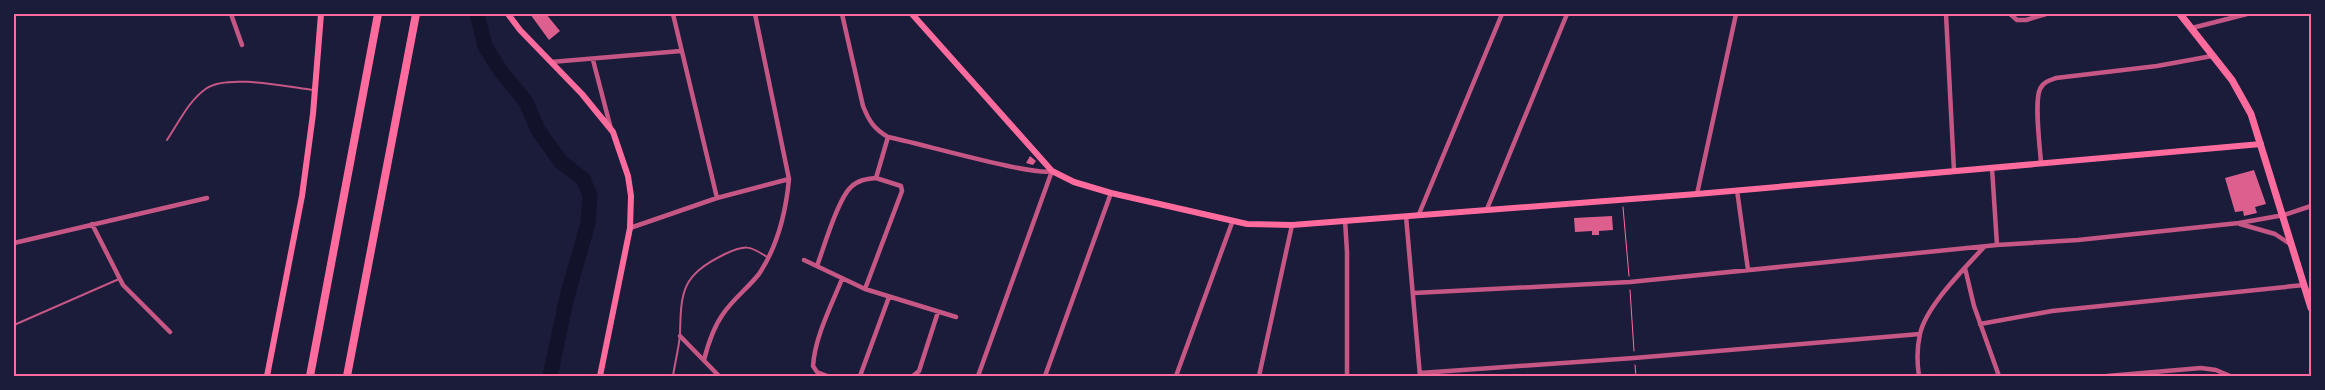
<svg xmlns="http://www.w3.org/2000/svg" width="2325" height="390" viewBox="0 0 2325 390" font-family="Rubik,sans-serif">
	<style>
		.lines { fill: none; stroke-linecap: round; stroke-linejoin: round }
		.river { stroke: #12122b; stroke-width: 15 }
		.building { fill: #dd5f8e }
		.path { stroke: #ff6b9d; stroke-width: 1 }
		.service { stroke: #c65784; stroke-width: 2 }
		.minor { stroke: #c65784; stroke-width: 4.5 }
		.secondary { stroke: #ff6b9d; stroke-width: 6 }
		.primary { stroke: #ff6b9d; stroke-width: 7 }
		.motorway { stroke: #ff6b9d; stroke-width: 8 }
		.neatline { fill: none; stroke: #ff6b9d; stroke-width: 2 }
	</style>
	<rect width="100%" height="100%" fill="#1b1b3a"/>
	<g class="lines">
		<path class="river" d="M477,14L485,46L500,70L526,102L538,130L561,162L583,179L590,195L588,223L567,297L550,376"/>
	</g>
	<path class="building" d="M530,14H546L560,31L549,40Z
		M1030,156L1036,161L1033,165L1026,163Z
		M2254,170L2266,204L2255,207L2257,213L2244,216L2243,211L2235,212L2225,178Z
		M1612,216L1613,230L1599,231V235H1592V231L1575,232L1574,218Z"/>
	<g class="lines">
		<path class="path" d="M1623,207L1629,276
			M1630,290L1634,351
			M1635,365L1636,376"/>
		<path class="service" d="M167,140C179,122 189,100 207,88C228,74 288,87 314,90
			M14,325L119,279
			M673,376C675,362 679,348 680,334C681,290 682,275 725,254C745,245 749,245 767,257"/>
		<path class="minor" d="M231,14L242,45
			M673,14L717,198
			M842,14L863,106C869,121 874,129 888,137C915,142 1035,177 1052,171L978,376
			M1946,14L1954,171
			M2010,14L2017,20H2026L2046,14
			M2192,28L2247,14
			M593,60L611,129
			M551,62L681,51
			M2041,163C2040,147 2034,102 2040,89C2043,82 2050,80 2056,78L2157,66L2212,56
			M1992,168L1997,245
			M1737,190L1748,270
			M1697,194L1736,14
			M1487,209L1567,14
			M1419,214L1502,14
			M1406,216L1420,376
			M1345,220L1347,252V376
			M92,224L123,285L170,332
			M2240,224L2275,234L2290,244
			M630,228L717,198L789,179
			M14,243L207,198
			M804,260L865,289L956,317
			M817,266C824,247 838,199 851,187C858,180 866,179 876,178L888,137
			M1965,268L1974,306L1999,376
			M865,289L902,191L901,186L876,178
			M1414,293L1630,282L1997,245L2078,240L2239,223L2284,215L2311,206
			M1980,324L2052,311L2304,285
			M680,336L719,376
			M704,360C708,344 713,328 723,314C733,299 748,288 759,274C777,247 786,211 789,179L755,14
			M1420,373L1634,358L1920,334
			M827,376L817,372L813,366C815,337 831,306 842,279
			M860,376L889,297
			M913,376L919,371L938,312
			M1045,376L1111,193
			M1176,376L1233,220
			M1259,376L1292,225
			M1919,376C1917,363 1917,347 1920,334C1926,306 1965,268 1984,247
			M2107,376L2201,368L2216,370L2230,376"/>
		<path class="secondary" d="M508,14L520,30L582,94L613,132L628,176L631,196L630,228L600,376
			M912,14L1052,171L1074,182L1111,193L1247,224L1292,225L1697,194L2261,144
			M267,376L302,196L313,114L321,14"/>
		<path class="primary" d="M2180,14L2232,80L2251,114L2311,308"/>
		<path class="motorway" d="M310,376L378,14
			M347,376L416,14"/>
	</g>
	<rect width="2325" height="390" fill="none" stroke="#1b1b3a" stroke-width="30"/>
	<rect x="15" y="15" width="2295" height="360" class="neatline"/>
</svg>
